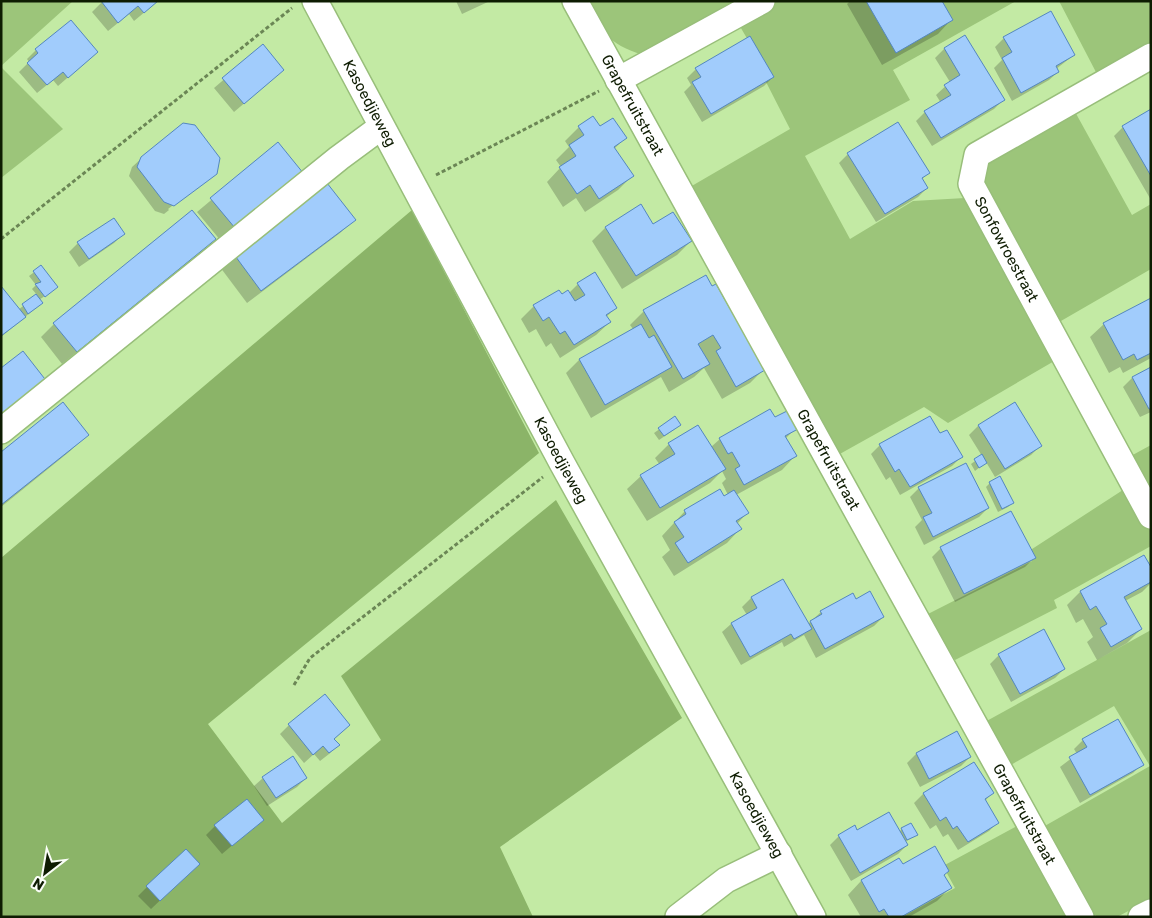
<svg xmlns="http://www.w3.org/2000/svg" width="1152" height="918" viewBox="0 0 1152 918" font-family="Rubik,sans-serif">
	<style>
		.green { fill: #9cc57a }
		.forest { fill: #8bb468 }
		.shadow { fill: #0003 }
		.building { fill: #a1ccfc; stroke: #5487bf }
		.lines { fill: none; stroke-linecap: round; stroke-linejoin: round }
		.minor-casing { stroke: #98be7a; stroke-width: 28 }
		.path { stroke: #6b8655; stroke-width: 3; stroke-dasharray: 4 2.5; stroke-linecap: butt }
		.minor { stroke: #fff; stroke-width: 25 }
		.labels { text-anchor: middle; dominant-baseline: central; stroke-width: 5; stroke-linejoin: round; paint-order: stroke }
		.street-label { font-size: 15px; fill: #0e1c02; stroke: #fafef7 }
	</style>
	<rect width="100%" height="100%" fill="#c3eaa4"/>
	<path class="green" d="M1,1H73L1,66Z
		M586,1H740L643,55C606,43 604,33 586,1Z
		M778,1H1016L893,70L910,100L805,156L850,239L913,201L965,198L1056,360L948,423L924,407L838,455L690,187L790,129L765,80L769,76L738,23Z
		M1059,1H1150L1151,50L1098,76Z
		M1,67L63,129L1,178Z
		M1074,110L1132,215L1151,204V269L1054,325L981,192L983,167L990,155Z
		M1151,445V497L1129,457Z
		M1126,488L1151,530V546L1054,600L1057,608L955,660L926,615L1032,561L1029,551Z
		M1151,630V899L1117,917H1097L1087,908L1043,827L1150,766L1114,706L1009,766L983,723Z
		M1017,826L1067,917H902L955,888L943,866Z"/>
	<path class="forest" d="M412,210L539,453L208,724L282,823L381,740L341,676L556,500L682,718L500,847L533,917H1V558Z"/>
	<path class="shadow" d="M103,1H158L134,21L129,14L108,31L92,12Z
		M456,1H490L462,14Z
		M850,1H941L951,20L938,34L882,65L847,4Z
		M71,21L97,52L58,86L53,80L37,93L19,72L29,62L27,59L36,50Z
		M964,37L1003,100L994,109L932,146L916,121L925,112L941,103L936,95L950,82L935,58L944,49Z
		M1004,38L1074,55L1056,69L1058,72L1049,80L1012,101L994,68L1002,60L995,47Z
		M263,46L274,78L234,112L214,88Z
		M696,69L773,77L764,86L702,122L684,92L691,85L687,78Z
		M1151,111V200L1114,136L1123,127Z
		M579,127L625,138L614,149L632,176L618,190L585,212L576,198L563,207L547,182L561,167L556,160L569,147L565,141Z
		M278,144L226,247L197,212Z
		M848,154L928,173L921,180L927,188L918,197L876,222L839,163Z
		M142,158L209,178L168,209L169,210L164,214L155,211L129,176L132,167Z
		M354,220L340,233L247,303L220,267L234,254Z
		M653,226L691,241L677,255L622,289L592,241L605,228Z
		M123,234L114,243L79,267L69,252L78,243Z
		M214,239L201,252L62,364L41,337L54,324Z
		M41,267L52,291L39,300L37,307L1,337V288L18,310L37,295L32,289L36,285L29,276Z
		M705,277L763,370L750,383L722,399L704,368L694,377L669,392L661,377L591,418L566,373L579,360L633,329L630,325L644,311Z
		M578,284L616,308L606,317L610,322L596,335L560,358L551,343L546,347L536,329L529,333L521,319L534,306L569,293Z
		M1151,299V358L1123,373L1120,367L1109,373L1090,337L1104,324Z
		M1151,368V412L1140,417L1123,387L1132,378Z
		M1015,404L1040,446L1031,455L995,477L986,462L975,471L971,464L982,456L969,435L978,426Z
		M675,418V429L659,440L654,433Z
		M775,419L796,428L785,439L795,456L782,470L736,495L747,513L737,524L740,529L727,543L674,576L662,557L670,550L662,536L685,511L728,495L722,483L726,479L722,471L710,483L647,521L627,489L641,476L660,465L655,458L669,444L711,447L720,439Z
		M87,435L69,452L1,507V453Z
		M939,435L961,457L952,466L900,495L890,477L886,480L871,454L880,445Z
		M990,483L1012,503L1008,507L998,512L986,487Z
		M919,488L988,508L979,517L924,545L915,527L922,520L910,497Z
		M941,548L1034,558L1025,567L955,602L932,557Z
		M1143,557L1151,570V583L1142,592L1125,601L1141,629L1127,643L1097,660L1087,642L1093,637L1083,619L1076,623L1067,605L1080,592Z
		M783,581L808,624L821,612L856,600L883,617L874,626L816,658L804,635L784,647L782,642L741,665L722,632L731,624L747,615L742,607L751,598Z
		M999,655L1064,669L1055,678L1011,702L990,664Z
		M289,725H349L333,740L338,745L329,754L320,761L314,754L304,763L280,734Z
		M957,733L970,757L961,766L920,787L907,763L916,754Z
		M1083,740L1142,764L1133,773L1080,803L1060,767L1077,754L1074,749Z
		M974,763L992,793L985,801L998,822L989,831L958,850L948,834L943,837L936,825L930,829L914,803L923,794Z
		M263,778H306L297,787L267,806L254,786Z
		M262,820L222,854L206,835L215,826Z
		M902,829L916,835L905,842L907,845L898,854L851,881L830,845L839,836L857,832H899Z
		M899,860L902,866L948,871L943,876L950,888L937,901L909,917H861L848,895L861,881Z
		M189,873L151,909L138,896L147,887Z"/>
	<path class="building" d="M101,1H158L144,13L138,6L118,23Z
		M866,1H942L953,20L896,53Z
		M1051,11L1075,55L1056,66L1059,72L1021,93L1002,58L1012,52L1003,37Z
		M71,20L98,52L68,78L63,72L47,85L27,63L38,53L35,49Z
		M965,35L1005,100L941,138L924,111L951,95L944,85L960,75L944,48Z
		M750,36L774,77L711,114L692,82L701,77L695,68Z
		M263,44L284,70L244,104L222,78Z
		M1151,109V176L1122,126Z
		M593,116L600,126L613,118L627,138L614,147L634,176L599,199L590,185L577,194L559,167L576,156L569,145L584,135L578,126Z
		M898,122L930,173L922,178L928,188L885,214L847,153Z
		M183,123L195,125L220,158L217,174L174,206L164,202L137,167L141,157Z
		M278,142L308,179L240,234L210,198Z
		M327,183L356,220L261,291L233,253Z
		M641,204L653,224L673,212L692,241L636,276L605,227Z
		M192,210L216,239L77,352L53,323Z
		M114,218L125,234L89,259L77,242Z
		M41,265L58,287L45,297L35,284L41,282L33,271Z
		M595,272L617,308L606,315L611,322L574,345L565,331L560,334L549,317L543,321L533,305L559,290L562,294L568,290L575,301L585,295L577,283Z
		M706,275L712,286L716,284L765,370L736,387L716,351L721,348L713,335L698,344L710,364L683,379L643,310Z
		M1,286L26,317L1,336Z
		M36,294L43,303L28,314L22,304Z
		M1151,298V353L1137,360L1134,354L1123,360L1103,323Z
		M641,324L649,338L654,335L672,367L605,405L579,359Z
		M23,351L48,383L1,419V368Z
		M1151,367V409H1149L1132,377Z
		M63,402L89,435L1,505V452Z
		M1015,402L1042,446L1005,469L978,425Z
		M770,409L775,417L787,411L798,429L785,436L797,456L744,485L735,469L740,466L732,452L728,454L719,438Z
		M675,416L681,425L664,436L658,428Z
		M930,416L940,433L947,430L963,457L910,487L899,469L895,472L879,444Z
		M698,425L726,469L660,508L640,475L675,454L668,443Z
		M982,454L987,463L979,468L974,459Z
		M966,463L989,508L933,537L923,517L932,513L918,487Z
		M1000,476L1014,503L1002,509L989,482Z
		M720,489L724,496L734,490L749,513L736,521L742,529L688,563L675,543L684,537L674,522L686,514L684,510Z
		M1011,511L1036,558L964,594L940,547Z
		M1144,555L1151,567V582L1124,597L1142,629L1111,647L1100,628L1107,624L1096,606L1090,610L1080,591Z
		M783,579L812,629L794,639L791,634L750,657L731,623L757,608L751,597Z
		M870,591L884,617L825,649L810,621L822,614L820,611L853,593L856,599Z
		M1044,629L1065,669L1020,694L998,654Z
		M325,694L350,725L334,739L340,745L329,753L323,746L313,755L288,724Z
		M1118,719L1144,765L1090,795L1069,757L1087,747L1082,739Z
		M957,731L971,757L929,779L916,753Z
		M293,756L307,778L276,798L262,777Z
		M974,762L994,793L985,799L999,823L968,842L957,826L953,829L946,817L940,821L923,793Z
		M247,799L264,820L232,846L214,825Z
		M889,812L908,845L860,873L838,835L855,825L857,830Z
		M911,823L918,835L907,840L901,828Z
		M935,846L949,871L944,875L952,888L901,917H889L884,909L879,912L861,880L899,858L903,864Z
		M186,849L200,864L160,901L146,886Z"/>
	<g class="lines">
		<defs>
			<g id="minor">
				<path id="s1" d="M315,1L562,463L813,917"/>
				<path id="s2" d="M575,1L1081,917"/>
				<path id="s3" d="M1151,56L977,155L971,184L1151,516"/>
				<path d="M618,80L762,1"/>
				<path d="M1,431L339,158L381,127"/>
				<path d="M678,917L726,880L779,854"/>
				<path d="M1141,917L1151,912"/>
			</g>
		</defs>
		<use href="#minor" class="minor-casing"/>
		<path class="path" d="M436,175L599,91
			M1,239L292,8
			M294,685L310,658L543,477"/>
		<use href="#minor" class="minor"/>
	</g>
	<g class="labels">
		<g class="street-label">
			<text stroke="none"><textPath href="#s1" startOffset="116">Kasoedjieweg</textPath></text>
			<text stroke="none"><textPath href="#s2" startOffset="119">Grapefruitstraat</textPath></text>
			<text stroke="none"><textPath href="#s3" startOffset="304">Sonfowroestraat</textPath></text>
			<text stroke="none"><textPath href="#s2" startOffset="524">Grapefruitstraat</textPath></text>
			<text stroke="none"><textPath href="#s1" startOffset="521">Kasoedjieweg</textPath></text>
			<text stroke="none"><textPath href="#s2" startOffset="929">Grapefruitstraat</textPath></text>
			<text stroke="none"><textPath href="#s1" startOffset="926">Kasoedjieweg</textPath></text>
		</g>
	</g>
	<rect width="1152" height="918" fill="none" stroke="#0e1c02" stroke-width="5"/>
	<g transform="translate(45 873) rotate(211)" stroke="#fafef7" stroke-width="4" paint-order="stroke">
	<path d="M0-4L9 19L0 12L-9 19Z" fill="#0e1c02"/>
	<text y="-8" font-size="14" font-weight="bold" text-anchor="middle" fill="#0e1c02">N</text>
	</g>
</svg>
